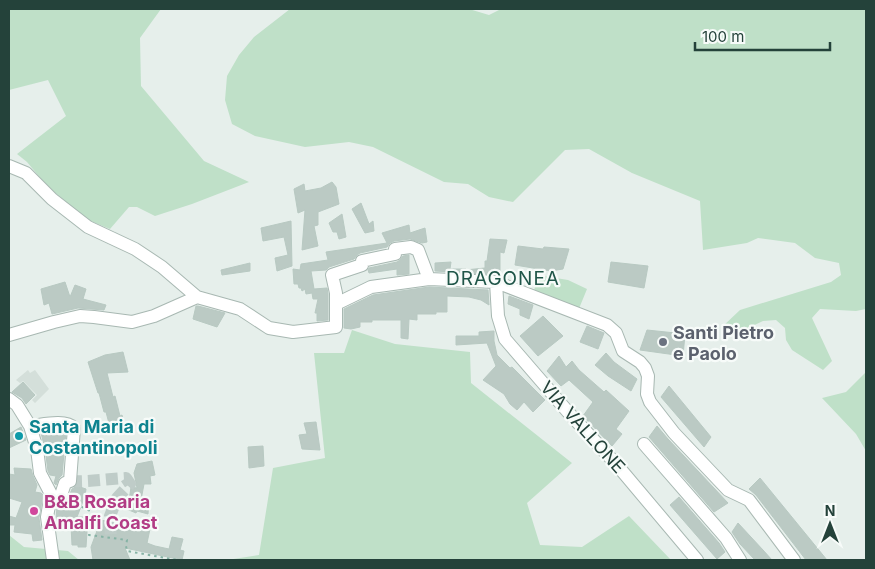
<svg xmlns="http://www.w3.org/2000/svg" width="875" height="569" viewBox="0 0 875 569" font-family="Inter,sans-serif">
	<style>
		.built { fill: #d4dfda }
		.green { fill: #bfe0c8 }
		.building { fill: #bbcac4; stroke: #b8c9c2 }
		.lines { fill: none; stroke-linecap: round; stroke-linejoin: round }
		.minor-tunnel { stroke: #bfccc8; stroke-width: 12; stroke-dasharray: 12 6; stroke-linecap: butt }
		.minor-casing { stroke: #a8b8b2; stroke-width: 14 }
		.path { stroke: #86b3a5; stroke-width: 2; stroke-dasharray: 2.5 4; stroke-linecap: butt }
		.minor { stroke: #fff; stroke-width: 12 }
		.worship-dot { fill: #6b7280; stroke: #f7fbf9; stroke-width: 2 }
		.culture-dot { fill: #0f9aa8; stroke: #f7fbf9; stroke-width: 2 }
		.hotel-dot { fill: #d1479c; stroke: #f7fbf9; stroke-width: 2 }
		.labels { text-anchor: middle; dominant-baseline: central; stroke-width: 4.5; stroke-linejoin: round; paint-order: stroke }
		.worship-label { font-size: 18px; font-weight: bold; fill: #5b616d; stroke: #f7fbf9; text-anchor: start }
		.culture-label { font-size: 18px; font-weight: bold; fill: #0d838f; stroke: #f7fbf9; text-anchor: start }
		.street-label { font-size: 18px; fill: #24423a; stroke: #f7fbf9 }
		.hotel-label { font-size: 18px; font-weight: bold; fill: #b23c85; stroke: #f7fbf9; text-anchor: start }
		.neighbourhood-label { font-size: 19px; letter-spacing: 1px; fill: #1f5548; stroke: #f7fbf9 }
	</style>
	<rect width="100%" height="100%" fill="#e6efeb"/>
	<path class="built" d="M28,370L30,373L35,370L49,389L35,403L32,400L37,395L23,381L20,383L16,380Z"/>
	<path class="green" d="M9,9H161L140,38L141,86L204,161L249,182L192,204L155,216L137,207H129L110,229L88,220L47,186L27,162L17,154L66,116L48,80L9,90Z
		M290,9H469L489,15L501,9H866V309L856,311L820,309L812,318L832,361L823,370L792,350L786,340L785,328L776,320L763,321L729,337L722,327L740,310L831,282L841,275L839,263L815,258L795,243L758,238L747,243L703,250L700,201L632,173L589,149L565,150L513,202L489,197L468,184L444,182L373,147L349,142L305,147L255,136L232,124L225,100L227,76L239,55L254,37Z
		M538,275L568,280L587,289L578,311L533,295Z
		M352,330L395,344L470,352L471,383L572,463L527,503L540,545L582,547L629,516L671,560H227L259,555L273,468L325,458L314,353H344Z
		M866,372V451L856,434L822,398L846,392Z
		M9,535L24,547L68,551L79,560H9Z"/>
	<path class="building" d="M332,182L336,187L339,204L318,212V225L314,226L318,246L302,250L305,210L298,213L294,189L304,184L305,191L321,188Z
		M361,203L369,224L373,221L374,231L365,233L352,209Z
		M342,214L346,237L339,239L337,232H333L329,223Z
		M291,221L292,266L277,271L275,258L288,255L284,237L263,241L261,228Z
		M409,225L410,233L425,228L427,242L422,243L410,239L394,241L390,243L387,247L360,253L357,255L354,259L329,267L326,270L311,271L314,289L327,288L328,294V320L317,321V313H315L318,299H313L312,293L306,294L305,289L302,291L301,288H299L298,284H294L293,269L300,270L301,264L328,260L326,252L387,243L382,233Z
		M490,239L507,240L504,253L500,252V275L435,271V263L451,262L450,269H466L465,270L485,268V261H487Z
		M518,246L543,249L544,247L569,249L563,269L551,271L515,265Z
		M409,255V274L397,275V269L369,273L368,270L369,268L397,262L400,260L403,256Z
		M611,262L648,266L644,288L608,282Z
		M250,263V271L222,275L221,270Z
		M65,282L70,297L75,285L86,289L83,299L106,305L104,310L78,308L52,314L49,303L44,305L41,289Z
		M429,287L488,290L489,305L481,300L469,297L447,296V312H436V314H417V320L409,319L408,339L401,338V320H372V322H360V327L351,329L344,328V309L373,295Z
		M509,296L533,305L529,319L520,315V309L508,304Z
		M196,306H198L225,313L217,327L193,319Z
		M543,316L563,336L538,356L520,336Z
		M587,326L604,333L598,349L580,342Z
		M647,330L685,334L683,356L640,350Z
		M494,331V341L497,355L510,368L512,367L545,400L533,412L524,402L517,410L510,404L504,394L483,380L496,366L487,343L456,345V336H479V332Z
		M123,352L128,372L107,373L113,397L115,396L120,416L122,415L125,428L111,431L106,412H104L99,393H98L88,362L105,355Z
		M606,353L614,362L637,379L631,391L608,376L595,365Z
		M559,356L566,367L572,361L579,370L604,392L606,390L629,411L616,429L622,434L612,446L583,416L593,402L569,380L561,386L547,371Z
		M23,382L35,395L26,404L22,398L12,392Z
		M669,386L711,437L704,447L661,397Z
		M316,422L320,450L302,449L299,435L307,434L304,423Z
		M657,426L668,439L728,503L714,512L649,437Z
		M21,427L26,440L9,448V434Z
		M59,431L66,432L62,475L59,478L56,485L54,483L56,476L50,475L48,471L45,448L41,433Z
		M263,446L264,466L249,468L248,447Z
		M152,461L155,475L150,476L151,484H144L141,500L149,502L148,514L137,511L136,513L117,505L120,499L129,501L131,487L137,488L134,473L137,464Z
		M14,468L31,469L33,476L37,485L35,492L41,493L43,495L39,518L42,540L33,541L32,534L14,532L15,525H9V516L16,518L22,502L9,498V474L15,475Z
		M760,478L827,560H806L756,495L749,489Z
		M77,486L86,489L85,496L77,517H88L86,547H78V545H72L71,526L56,520L57,506H62L66,504L72,489Z
		M679,497L719,543L725,552L717,559L670,505Z
		M101,520L124,525L150,529L147,543L155,546L169,549L172,537L183,539L180,550L184,551L182,560L125,548L130,560H93L91,547Z
		M738,523L763,550L772,560H755L740,544L732,532Z"/>
	<g class="lines">
		<path class="minor-tunnel" d="M70,481C88,482 107,479 126,478L130,484L117,498L110,516L111,538"/>
		<defs>
			<path id="minor" d="M9,166L26,173L52,199L88,227L135,249L162,267L197,297L240,309L269,328L293,332L336,327V304L371,287L429,279L496,282L498,316L505,339L568,412L617,465L697,560
				M496,282L607,325L616,333L623,351L640,362L645,368L648,376L647,394L650,402L674,433L728,490L749,500L794,560
				M336,304V293L332,275L362,265V261L395,254V249L411,247L418,250L429,279
				M9,335L54,322L80,316L94,317L132,322L154,316L197,297
				M9,399L17,405L30,426L37,449L40,473L51,494L47,517L53,560
				M30,426C42,425 65,419 74,428L70,481L65,483L60,498
				M644,444L726,538L740,560"/>
		</defs>
		<use href="#minor" class="minor-casing"/>
		<path class="path" d="M70,501L90,511L89,535L127,540L126,546L127,551L177,560"/>
		<use href="#minor" class="minor"/>
	</g>
	<circle class="worship-dot" cx="663" cy="342" r="5"/>
	<circle class="culture-dot" cx="19" cy="436" r="5"/>
	<circle class="hotel-dot" cx="34" cy="511" r="5"/>
	<g class="labels">
		<g class="worship-label">
			<text x="673" y="332">Santi Pietro<tspan x="673" dy="21">e Paolo</tspan></text>
		</g>
		<g class="culture-label">
			<text x="29" y="426">Santa Maria di<tspan x="29" dy="21">Costantinopoli</tspan></text>
		</g>
		<g class="street-label">
			<text transform="translate(583 427) rotate(48)">VIA VALLONE</text>
		</g>
		<g class="hotel-label">
			<text x="44" y="501">B&amp;B Rosaria<tspan x="44" dy="21">Amalfi Coast</tspan></text>
		</g>
		<g class="neighbourhood-label">
			<text x="503" y="278">DRAGONEA</text>
		</g>
	</g>
	<rect width="875" height="569" fill="none" stroke="#24423a" stroke-width="20"/>
	<g transform="translate(830 524)" stroke="#f7fbf9" stroke-width="4" paint-order="stroke">
	<path d="M0-4L9 19L0 12L-9 19Z" fill="#24423a"/>
	<text y="-8" font-size="14" font-weight="bold" text-anchor="middle" fill="#24423a">N</text>
	</g>
	<path d="M695 42v8h135v-8" fill="none" stroke="#24423a" stroke-width="2.5"/>
	<text x="702" y="42" font-size="15" fill="#24423a" stroke="#f7fbf9" stroke-width="4" paint-order="stroke">100 m</text>
</svg>
